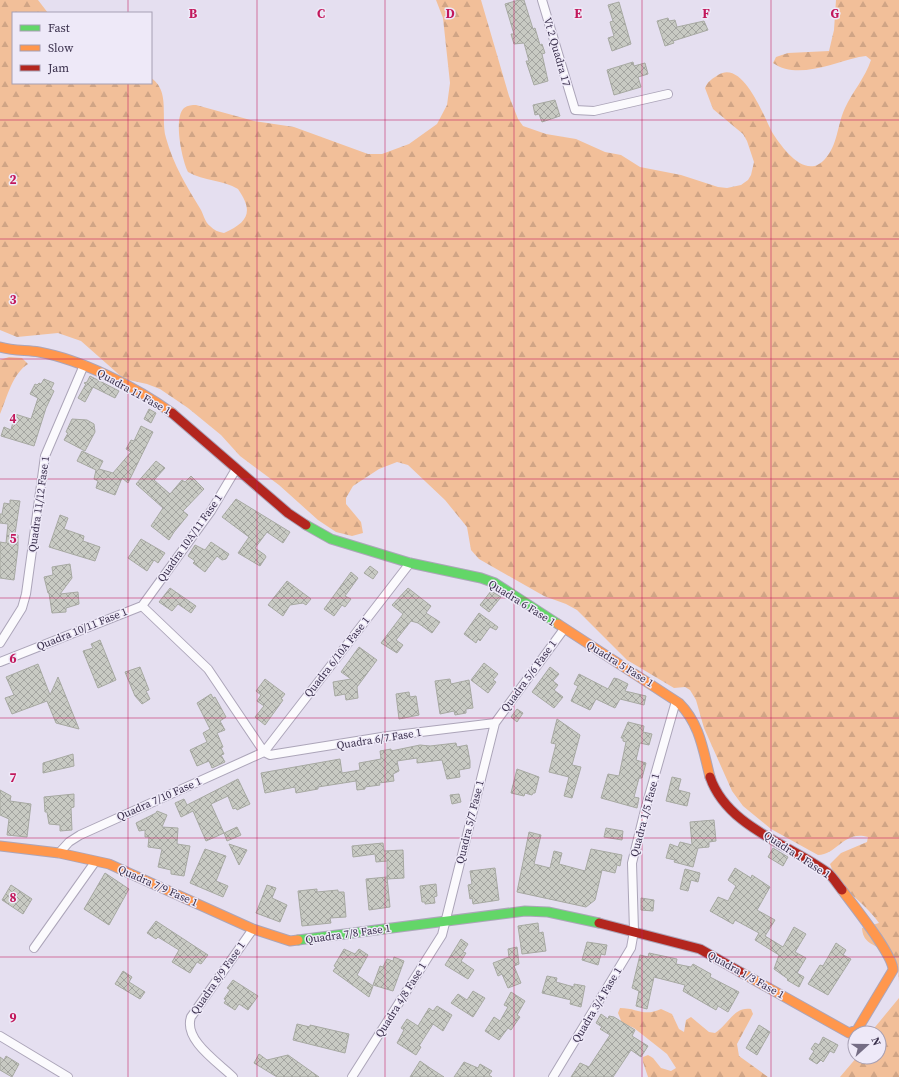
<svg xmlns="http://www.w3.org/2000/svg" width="899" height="1077" viewBox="0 0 899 1077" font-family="'Source Serif 4',serif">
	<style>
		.forest { fill: url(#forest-firs) }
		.building { fill: url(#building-cross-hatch); stroke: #a7a9a2 }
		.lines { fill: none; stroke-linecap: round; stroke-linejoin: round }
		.street-casing { stroke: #aca5b9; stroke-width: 10 }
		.fast-casing { stroke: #aca5b9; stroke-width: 11 }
		.slow-casing { stroke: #aca5b9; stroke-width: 11 }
		.jam-casing { stroke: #aca5b9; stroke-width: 11 }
		.street { stroke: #fbfafd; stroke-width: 8 }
		.fast { stroke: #63d668; stroke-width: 9 }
		.slow { stroke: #ff974d; stroke-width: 9 }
		.jam { stroke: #b3261e; stroke-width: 9 }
		.grid { fill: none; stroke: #c2185b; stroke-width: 1; stroke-opacity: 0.55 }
		.labels { text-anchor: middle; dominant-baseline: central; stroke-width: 3; stroke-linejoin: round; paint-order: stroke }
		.street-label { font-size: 11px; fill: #392f4b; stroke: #eee9f8 }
		.grid-label { font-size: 13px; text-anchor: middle; font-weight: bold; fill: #c2185b; stroke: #eee9f8; stroke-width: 3; stroke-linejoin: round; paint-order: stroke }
	</style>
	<defs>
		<pattern id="forest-firs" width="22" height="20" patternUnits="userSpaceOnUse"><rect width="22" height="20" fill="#f2bf99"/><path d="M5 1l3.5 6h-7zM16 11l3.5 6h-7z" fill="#d0a485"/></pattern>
		<pattern id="building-cross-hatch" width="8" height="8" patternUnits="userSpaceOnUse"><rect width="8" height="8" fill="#c8cac3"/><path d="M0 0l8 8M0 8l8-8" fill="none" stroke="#a3a4a0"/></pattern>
	</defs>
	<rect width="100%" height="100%" fill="#e5dff0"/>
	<path class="forest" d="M0,0H38L48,13H13V83H151V78C171,91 160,119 166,138C173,164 187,187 201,210C204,216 205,222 210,226C214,230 218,232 224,233C248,222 254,212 238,189C223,180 204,181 188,172C182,160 173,118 184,108C188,105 192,105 196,105L254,121L294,127L368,154H382L409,144L437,124L447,105L450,83L443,18L436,0H481L509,96L518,119L523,126L546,134L576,139L605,152L621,155L640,167L681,175L718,187L727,188L741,185L748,180L751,175L754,162L747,141L743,134L713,109L705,88C708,81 712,79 718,75C743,59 764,117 772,132C782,148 806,181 825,159C838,145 837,125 845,108C853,91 865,78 871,60L866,56L859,57C833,63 797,80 773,63L776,57L788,53L829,51L834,30L836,0H899V982L898,966C893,961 888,954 882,950C871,943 863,942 862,928L879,923C863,900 839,890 830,864L841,853L867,842L868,837C844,830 838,854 818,855L771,829L743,806L732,791L704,728L696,700L690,690L685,687L674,688L627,660L577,610L566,604L544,596L479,559L471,550L467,527L445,500L408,465L397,462L379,469L353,486L346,498V504L361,522L363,533L352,536L336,532L318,520L279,485L240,456L221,435L188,408L160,389L147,384L124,379L81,341L58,333L17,337L0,330Z
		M9,357L22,358L28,364C12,374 7,398 0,414V360Z
		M899,998V1077H840L857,1057H879V1033L871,1032Z
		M620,1008C637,1008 644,1017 661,1009L672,1014L679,1029L684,1032L686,1020L691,1017L709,1032L715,1033C728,1025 734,1006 751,1009L753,1014L737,1044L739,1056L768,1077H648L643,1062V1057L648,1055L653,1058L661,1068L671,1071L676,1068L667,1054L634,1028L622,1023L618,1013Z"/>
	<path class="building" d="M519,0H524L533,29L535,28L540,45L542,44L545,53L542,54L548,81L534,85L526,61H529L524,43L514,44L511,34H514L505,4Z
		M619,2L631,44L612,51L608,38L614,36L610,22L613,21L608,5Z
		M668,18L669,21L675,20L677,27L704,21L708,30L673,41L674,43L665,46L657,21Z
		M633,62L634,66L645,63L648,74L638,77L641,87L614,95L607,70Z
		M555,100L560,116L542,122L539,114L535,115L533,105Z
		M90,376L119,391L115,398L93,387L85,402L78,398L86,384L84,383L87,382Z
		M44,379L54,383L51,389L54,391L46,408L34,446L1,436L4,427L11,430L15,414L31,419L38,398L30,394L35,384L37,385L39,383L41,384Z
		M149,409L156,413L151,423L144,419Z
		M72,419L87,420L94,424L95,432L85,451L64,440L68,433L66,432Z
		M141,426L153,432L128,483L122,478L115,495L96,488L98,481L94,479L96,470L77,461L82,451L103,461L99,469L113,473L131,452L126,449L131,440L134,441Z
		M156,461L165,468L154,480L170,494L182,480L185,482L191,476L204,489L183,511L188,515L174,532L169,540L151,526L163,508L136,484Z
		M236,499L290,532L283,543L267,532L255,548L265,555L266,557L260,566L238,553L249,537L222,517Z
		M10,500L20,501L15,534L18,535V548L14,580L0,578V542L6,543L8,524L0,523V514H2L4,503L10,504Z
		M60,515L68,518L64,529L84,536L83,541L100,547L95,561L49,547Z
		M141,539L165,553L158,563L154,560L147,571L128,558Z
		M211,542L229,554L226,559L222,560L217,556L205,572L193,563L195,561L188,556L195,545L205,550Z
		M70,564L72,578L60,594L78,592L79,604L66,608V612L52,613L49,593H48L44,577L53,575L52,567Z
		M370,566L378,572L373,579L364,573Z
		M351,572L358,578L345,596L351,599L345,607L342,605L334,616L324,609Z
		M287,581L311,599L306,605L303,603L290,605L283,616L268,605Z
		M170,588L196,606L191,613L178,604L172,611L159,602Z
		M408,588L431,606L426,613L440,622L432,633L418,623L411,621L396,640L403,645L397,653L381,643L403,614L392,605Z
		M491,591L501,597L489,612L480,605Z
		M479,613L498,627L496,630L490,627L480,641L478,639L476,643L464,634Z
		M100,640L116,680L98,688L83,651L93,648L91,644Z
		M359,647L377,660L357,687L358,698L346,700L345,694L335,696L333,682L351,679L341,672Z
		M484,663L498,674L493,680L496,682L488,693L471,680Z
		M38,664L50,695L58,677L79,729L56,723L47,701L12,714L5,698L14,695L6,677Z
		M140,667L149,690L146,691L150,699L142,704L135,696L125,672Z
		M550,667L559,674L553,681L558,685L554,690L563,697L554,708L532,692Z
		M579,674L608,689L614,678L618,679L628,684L625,691L646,696L644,705L620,699L615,708L596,699L590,710L571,701L578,686L574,684Z
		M265,679L285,694L281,699L283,700L265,725L255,717L264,706L257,701L261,695L256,691Z
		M450,679L451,684L469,680L473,708L466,709V713L455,715L454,711L440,714L435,681Z
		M409,692L410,697L416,696L419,715L399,719L396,694Z
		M211,694L213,698L215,697L226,717L220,721L225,730L217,733L223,747L221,748L224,754L221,755L225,762L212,768L209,761L197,766L190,750L207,742L203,733L210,729L197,703Z
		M517,709L523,713L517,722L511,717Z
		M557,719L580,735L572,765L581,767L572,798L564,796L569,777L549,772L556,744L551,743Z
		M628,722L644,726L643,732L652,734L649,745L640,743L636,760L646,763L642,778H639L634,797L639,798L637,808L601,798L608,774L619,776L626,742L623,741V738H621Z
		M456,743L457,747L467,745L470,761V768L459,770L460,777L447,779L442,760L417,763V758L397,761L399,771L393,774L394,781L379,783L380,785L365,787V789L357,790L356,781L318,787V789L296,793L295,787L265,793L261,773L340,759L342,773L360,770L359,763L381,759L380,751L391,749V751L420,745L430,746Z
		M73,754L74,766L43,773V763Z
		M517,769L539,777L535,793H533L532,795L525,793L524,796L511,793Z
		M672,777L681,779L678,790L690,793L687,806L666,801Z
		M238,779L250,804L237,810L236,808L233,809L228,796L211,804L224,833L237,827L241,835L227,841L224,833L206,841L193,811L181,817L175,803L184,799L187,805Z
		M0,790L11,796L10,801L31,804L27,837L7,835L9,819L0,815Z
		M74,794V807L71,808L72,830L60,831V825L49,824L47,812H45L44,797Z
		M459,794L461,802L452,804L450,795Z
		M157,811L167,815L162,827L178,828L177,844L190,846L184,876L171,874V870L158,867L162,849L148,847L149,837H145V830L139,831L136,823L156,813Z
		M714,820L716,841L709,842V847L698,848L693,867L674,862L675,860L666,858L670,844L678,847L680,842L692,845L690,822Z
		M606,828L623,831L622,840L604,837Z
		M529,832L541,835L534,864L550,868L554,851L562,853L559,864L585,871L591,849L622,855L620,866L617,865L615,873L602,870L595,900L586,907L517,892Z
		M383,843L384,851L403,850L404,878L387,879V861L376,862L375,854L353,857L352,846Z
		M229,844L247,850L239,865Z
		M773,848L788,857L783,866L768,857Z
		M205,849L226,856L216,881L228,886L223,897L190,883Z
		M495,868L499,900L473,904L472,898L470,899L468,885L472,884L470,871Z
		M735,868L751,878L752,875L770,887L757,910L775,920L765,936L783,947L794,927L806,934L795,952L806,958L797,973L804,977L799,987L787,980L788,979L774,969L779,955L755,940L759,933L735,920L733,924L710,911L718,897L728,901L736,886L728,880Z
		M685,869L700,873L698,882L691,880L688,891L680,889Z
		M105,873L129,889L109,925L84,909Z
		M387,877L390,907L369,910L366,879Z
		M436,884L437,896L434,897L435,903L425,904V902H422L420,886Z
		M11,885L32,899L23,914L2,900Z
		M267,885L276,888L272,898L287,905L280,922L256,913Z
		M317,889V892L338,890V892H344L346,917L330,918L331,923L302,926L298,891Z
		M641,898L654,900L653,911L641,910Z
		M156,921L208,955L201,964L197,962L190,973L172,962L179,950L158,937L156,939L147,933Z
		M538,923L539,933L543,932L546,951L522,954L518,926Z
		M461,939L468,944L463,952L466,953L461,961L474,970L468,979L445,965Z
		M587,942L607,945L605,955L601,954L598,965L582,960Z
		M836,943L846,950L843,955L851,959L828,995L808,984L820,965L823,966Z
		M517,947L519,964L514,966L521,983L508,988L502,974L498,976L493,963L509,957L508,949Z
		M344,949L355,954L359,949L368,955L357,975L373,986L369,997L333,971L336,967L334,966Z
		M649,953L677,959L676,964L691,967L693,964L711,974L710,977L739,992L728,1012L718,1006L716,1010L683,991L685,985L654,977L647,1009L636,1006L639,991L632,988L640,955L648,957Z
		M394,957L404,961L393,991L373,985L380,966L383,967L387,959L393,961Z
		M123,971L132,977L129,982L145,992L140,999L115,984Z
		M547,976L557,978L556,982L574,987V984L585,986L581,1007L570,1004L571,1000L542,993Z
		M233,980L258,996L248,1010L239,1004L235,1010L224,1003L226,1000L224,999L230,990L227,988Z
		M473,991L485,998L473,1017L451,1003L458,994L467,1000Z
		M511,992L525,1001L517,1015L520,1017L511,1030L508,1028L499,1040L485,1031L494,1017L500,1021L508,1007L504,1005Z
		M437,1006L452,1015L443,1031L433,1024L419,1046L421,1047L416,1055L397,1043L404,1030L401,1028L407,1019L418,1026L429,1008L433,1011Z
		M601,1014L608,1019L609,1016L614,1017L635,1030L632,1036L648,1046L641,1057L631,1050L613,1077H571L580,1063L589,1067L610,1035L600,1029L602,1027L596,1023Z
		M297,1024L310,1027V1025L349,1034L345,1053L293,1040Z
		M759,1025L770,1032L757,1055L746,1048Z
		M823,1037L838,1045L834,1053L830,1051L823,1062L821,1060L817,1064L809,1059L814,1051L811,1049L815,1043L819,1045Z
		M259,1054L267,1060L288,1055L319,1077H277L254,1063Z
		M6,1056L19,1064L12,1077L0,1070V1057L4,1060Z
		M420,1061L430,1068L444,1077H410Z
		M464,1062L478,1068L480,1064L492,1071L489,1075L492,1077H454Z"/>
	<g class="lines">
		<defs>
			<path id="street" d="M542,0L575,110L594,111L668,94
				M142,606L208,669L264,752L270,755L388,736L495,723
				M142,606L211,511L236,469
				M0,643L22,608L26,594L45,456L84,365
				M0,662L142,606
				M59,853L69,842L80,835L264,752L410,563
				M34,948L95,862
				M0,1036L68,1077
				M233,1077C219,1063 183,1040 191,1017L253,929
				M352,1077L442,935L495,723L564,629
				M553,1077L631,948L634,931L632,863L645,810L676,701"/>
			<path id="fast" d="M306,525L331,539L410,563L481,578L495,583L558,624
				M298,940L525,911L548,912L599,923"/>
			<path id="slow" d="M0,347C13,351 26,350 39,352C82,360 136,387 172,413
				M558,624L679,703C700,724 703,750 710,777
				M0,846L59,853L109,864L253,929L290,941L298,940
				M742,973L849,1033L857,1030L893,970C893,954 853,905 842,890"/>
			<path id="jam" d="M172,413L288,513L306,525
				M710,777C727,827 789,844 828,873C833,877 837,884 842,890
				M599,923L700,949L742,973"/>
		</defs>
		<use href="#street" class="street-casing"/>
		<use href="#fast" class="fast-casing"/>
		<use href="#slow" class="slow-casing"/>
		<use href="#jam" class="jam-casing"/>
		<use href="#street" class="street"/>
		<use href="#fast" class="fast"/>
		<use href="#slow" class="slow"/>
		<use href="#jam" class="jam"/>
	</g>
	<path class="grid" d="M128,0V13M257,0V1077M385,0V1077M514,0V1077M642,0V1077M771,0V1077M128,83V1077M0,120H899M0,239H899M0,359H899M0,479H899M0,598H899M0,718H899M0,838H899M0,957H899"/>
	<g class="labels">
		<g class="street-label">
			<text transform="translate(557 52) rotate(74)">Vt 2 Quadra 17</text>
			<text transform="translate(134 392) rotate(29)">Quadra 11 Fase 1</text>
			<text transform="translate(39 504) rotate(-82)">Quadra 11/12 Fase 1</text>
			<text transform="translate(190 538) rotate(-55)">Quadra 10A/11 Fase 1</text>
			<text transform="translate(522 603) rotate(32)">Quadra 6 Fase 1</text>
			<text transform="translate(82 629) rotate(-22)">Quadra 10/11 Fase 1</text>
			<text transform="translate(337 657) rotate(-52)">Quadra 6/10A Fase 1</text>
			<text transform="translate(620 664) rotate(32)">Quadra 5 Fase 1</text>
			<text transform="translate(529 676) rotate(-54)">Quadra 5/6 Fase 1</text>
			<text transform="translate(379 739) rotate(-9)">Quadra 6/7 Fase 1</text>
			<text transform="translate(159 799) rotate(-24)">Quadra 7/10 Fase 1</text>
			<text transform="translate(645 815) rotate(-75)">Quadra 1/5 Fase 1</text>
			<text transform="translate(470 822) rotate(-76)">Quadra 5/7 Fase 1</text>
			<text transform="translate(797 855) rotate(33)">Quadra 1 Fase 1</text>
			<text transform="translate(158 886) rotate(24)">Quadra 7/9 Fase 1</text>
			<text transform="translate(348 934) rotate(-8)">Quadra 7/8 Fase 1</text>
			<text transform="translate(746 975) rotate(29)">Quadra 1/3 Fase 1</text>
			<text transform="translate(218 978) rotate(-55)">Quadra 8/9 Fase 1</text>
			<text transform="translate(401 1000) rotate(-58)">Quadra 4/8 Fase 1</text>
			<text transform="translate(597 1005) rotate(-59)">Quadra 3/4 Fase 1</text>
		</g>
	</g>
	<g class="grid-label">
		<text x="193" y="18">B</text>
		<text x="321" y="18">C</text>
		<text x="450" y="18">D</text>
		<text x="578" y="18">E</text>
		<text x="706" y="18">F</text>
		<text x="835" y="18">G</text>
		<text x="13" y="184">2</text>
		<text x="13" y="304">3</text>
		<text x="13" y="423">4</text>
		<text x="13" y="543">5</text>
		<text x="13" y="663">6</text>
		<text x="13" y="782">7</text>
		<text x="13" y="902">8</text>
		<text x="13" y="1022">9</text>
	</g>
	<rect x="12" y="12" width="140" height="72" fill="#eee9f8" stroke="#a69fb3"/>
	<rect x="20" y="25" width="20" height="6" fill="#63d668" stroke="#a69fb3"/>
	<text x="48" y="32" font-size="12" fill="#392f4b">Fast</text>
	<rect x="20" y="45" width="20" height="6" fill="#ff974d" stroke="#a69fb3"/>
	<text x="48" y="52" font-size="12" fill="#392f4b">Slow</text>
	<rect x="20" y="65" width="20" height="6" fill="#b3261e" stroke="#a69fb3"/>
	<text x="48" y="72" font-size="12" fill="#392f4b">Jam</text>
	<g transform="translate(867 1045) rotate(69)"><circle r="19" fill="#eee9f8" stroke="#a69fb3"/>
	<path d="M0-3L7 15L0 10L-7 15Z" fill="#756d85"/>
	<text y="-6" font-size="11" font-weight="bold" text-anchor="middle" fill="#392f4b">N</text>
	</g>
</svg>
